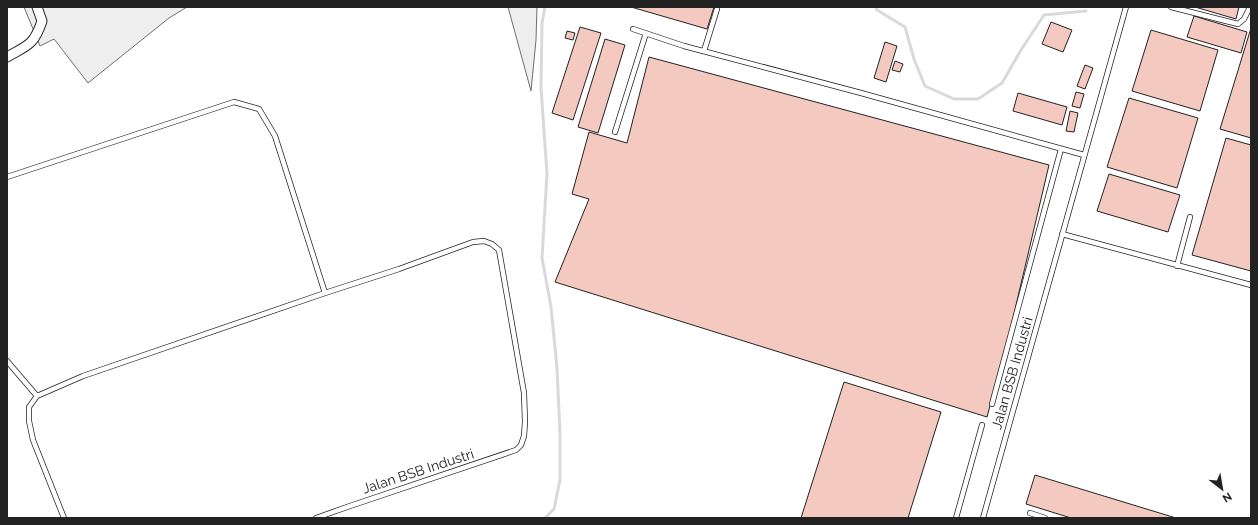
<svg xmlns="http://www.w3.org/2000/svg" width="1258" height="525" viewBox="0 0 1258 525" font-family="Raleway,sans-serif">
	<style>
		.green { fill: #eee; stroke: #6f6f6f }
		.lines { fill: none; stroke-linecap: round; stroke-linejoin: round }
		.stream { stroke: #d9d9d9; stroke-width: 3 }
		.building { fill: #f3c9c0; stroke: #222 }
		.lane-casing { stroke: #222; stroke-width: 6 }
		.street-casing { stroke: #222; stroke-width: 11 }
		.lane { stroke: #fff; stroke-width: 4.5 }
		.street { stroke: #fff; stroke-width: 9 }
		.labels { text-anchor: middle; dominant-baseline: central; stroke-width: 3; stroke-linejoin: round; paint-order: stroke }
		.street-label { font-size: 14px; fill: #222; stroke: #fff }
	</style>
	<rect width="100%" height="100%" fill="#fff"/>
	<path class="green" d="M24,7H187L169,18L88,83L54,39L40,46Z
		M508,7H537L536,40L531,91Z"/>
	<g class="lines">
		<path class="stream" d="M545,7L542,23L541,88L547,174L542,258L551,307L557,368L560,434V480L554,509L545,518
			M876,7L877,10L905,27L914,59L925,86L954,99H978L1002,83L1021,50L1044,15L1086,11"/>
	</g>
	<path class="building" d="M631,7H714L707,29Z
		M1195,7H1239L1236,19Z
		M1194,16L1247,32L1241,53L1187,37Z
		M1051,22L1072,30L1063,52L1042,44Z
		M580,27L601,33L573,120L552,113Z
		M1251,28V138L1220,129Z
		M1151,30L1218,50L1200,111L1132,91Z
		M567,31L575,33L573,40L565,38Z
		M605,39L625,45L598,133L578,127Z
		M885,42L897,46L886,82L874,78Z
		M649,57L1049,165L1009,335L987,417L555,282L589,199L572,194L589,132L627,143Z
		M895,61L903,64L900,72L892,70Z
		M1085,65L1093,68L1085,89L1077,86Z
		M1076,92L1084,94L1080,108L1072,106Z
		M1018,93L1067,107L1062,125L1013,111Z
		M1129,98L1198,118L1177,188L1107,167Z
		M1070,111L1078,113L1074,132L1066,131Z
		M1226,138L1251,145V271L1192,255Z
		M1109,174L1180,195L1168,232L1097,211Z
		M844,382L941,412L908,518H801Z
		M1035,475L1176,518H1071L1026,504Z"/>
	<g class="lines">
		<defs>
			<path id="lane" d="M1171,7L1238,24L1244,19L1250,7
				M633,29L684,46L861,93L1084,155
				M704,51L717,9
				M615,132L646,33
				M7,177L234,102L259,109L275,136L325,293
				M1062,234L1251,285
				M1177,266L1190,217
				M7,361L37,396
				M992,404L1061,149
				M1030,513L1045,518
				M64,518L33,440L29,421V407L37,396L83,376L325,293L399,269L473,242L484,241L492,244L499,250L524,393L525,422L524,436L521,445L516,450L350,506L316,518
				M956,518L982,425
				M983,518L1126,7"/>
			<path id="street" d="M7,57C28,45 34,45 42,21L37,7"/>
		</defs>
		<use href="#lane" class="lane-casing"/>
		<use href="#street" class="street-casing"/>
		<use href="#lane" class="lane"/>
		<use href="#street" class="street"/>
	</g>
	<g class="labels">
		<g class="street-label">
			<text transform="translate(1012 373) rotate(-74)">Jalan BSB Industri</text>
			<text transform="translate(418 471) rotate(-18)">Jalan BSB Industri</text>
		</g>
	</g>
	<rect width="1258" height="525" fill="none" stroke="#222222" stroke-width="16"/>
	<g transform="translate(1222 489) rotate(149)" stroke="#ffffff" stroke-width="3" paint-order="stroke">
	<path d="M0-3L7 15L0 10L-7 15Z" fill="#222222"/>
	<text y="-6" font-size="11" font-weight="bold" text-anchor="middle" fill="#222222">N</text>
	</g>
</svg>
